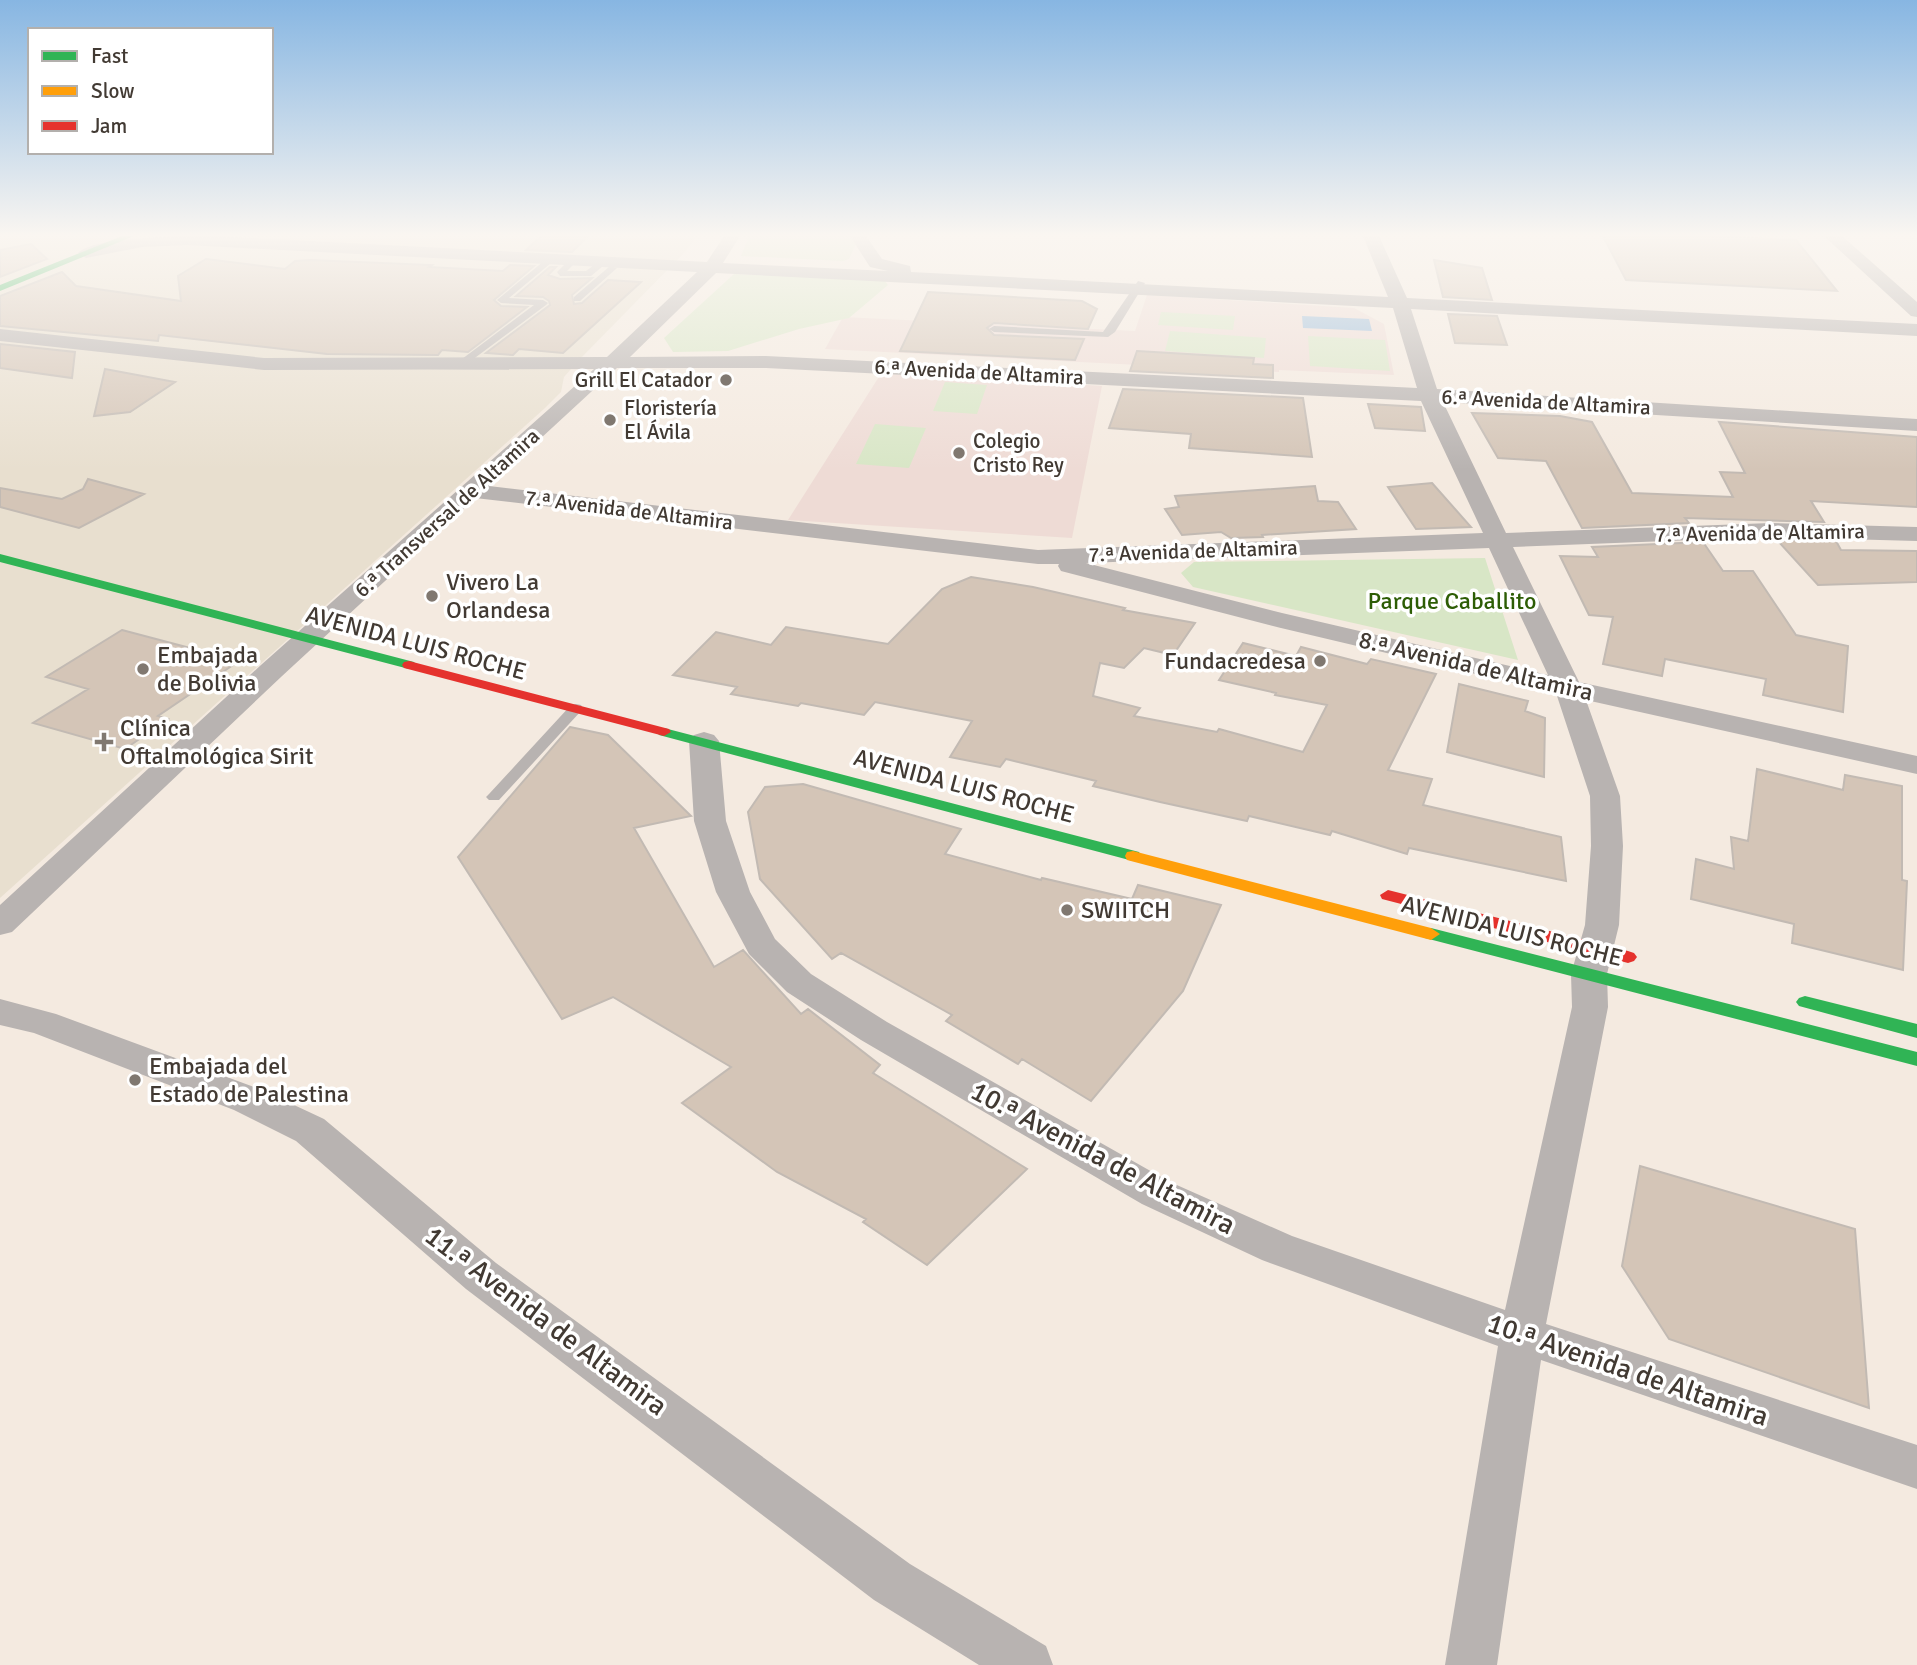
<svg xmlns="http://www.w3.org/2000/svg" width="1917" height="1665" viewBox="0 0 1917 1665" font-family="Signika,sans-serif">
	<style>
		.commercial { fill: #e8dfcf }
		.education { fill: #eedbd5 }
		.green { fill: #d8e6c6 }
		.water { fill: #97bada }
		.building { fill: #d4c5b7; stroke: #c2bab3; stroke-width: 2 }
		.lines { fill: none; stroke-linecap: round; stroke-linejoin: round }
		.lane { fill: #b8b3b1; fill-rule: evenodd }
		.street { fill: #b8b3b1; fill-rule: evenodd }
		.fast { fill: #30b455; fill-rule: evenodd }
		.slow { fill: #ff9f0a; fill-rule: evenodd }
		.jam { fill: #e5322d; fill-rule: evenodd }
		.poi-dot { fill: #807870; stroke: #fff; stroke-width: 2.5 }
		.labels { text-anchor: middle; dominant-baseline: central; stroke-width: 7; stroke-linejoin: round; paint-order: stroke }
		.far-street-label { font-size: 21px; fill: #423a33; stroke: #fff }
		.far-poi-label { font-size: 21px; fill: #423a33; stroke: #fff; text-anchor: start }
		.poi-label { font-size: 24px; fill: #423a33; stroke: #fff; text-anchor: start }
		.park-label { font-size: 24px; fill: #2d5d05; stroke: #fff }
		.street-label { font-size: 24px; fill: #423a33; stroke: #fff }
		.near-street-label { font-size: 28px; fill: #423a33; stroke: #fff }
	</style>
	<rect width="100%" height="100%" fill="#f4eae0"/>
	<path class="commercial" d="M0,236H697L685,252L579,360L564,377L561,392L545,408L0,898Z"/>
	<path class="education" d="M1147,295L1354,308L1384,324L1394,375L1279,370V372L825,349L843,317L1135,331Z
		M882,372L1102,386L1072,538L788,520Z"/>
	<path class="green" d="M749,236H851L857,242L849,259L843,261L741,256Z
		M734,274L884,280L888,285L849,318L799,329L728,351L673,352L664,338Z
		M1161,312L1235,316L1233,330L1158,325Z
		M1170,331L1266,338L1264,358L1165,351Z
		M1308,336L1385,340L1390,371L1310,366Z
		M945,382L987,385L977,414L933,411Z
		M875,424L926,428L909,468L856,464Z
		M1485,558L1518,660L1193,587L1181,573L1194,562Z"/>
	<path class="water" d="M1302,316L1369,319L1372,331L1303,328Z"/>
	<path class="building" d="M541,236H588L572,252L526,250Z
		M1603,236H1711L1796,240L1837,291L1626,280Z
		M31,244L47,259L0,277V250Z
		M206,259L285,269L295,261L310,260L432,265L429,267L503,271L510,265L534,266L494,300L501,306L527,307L468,352L442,350L438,355L327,354L159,335L158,341L0,326V296L62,272L76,286L181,301L178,276Z
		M1434,260L1482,268L1492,300L1443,297Z
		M550,267H556L548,275L560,279L592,278L572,295L574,304L582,303L608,280L641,282L563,353L519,349L513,355L486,353L550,305L549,301L543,297L516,296Z
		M928,292L1082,301L1097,309L1088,329L994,323L987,328L994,335L1084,339L1075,360L900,351Z
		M1448,314L1497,316L1507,345L1455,343Z
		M0,344L75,352L72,378L0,368Z
		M1137,351L1254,358L1253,364L1273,365V378L1130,371Z
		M105,369L175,382L130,412L94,416Z
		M1123,389L1303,398L1312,457L1189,448L1191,434L1109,428Z
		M1368,404L1421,407L1425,431L1375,428Z
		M1472,413L1560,416L1592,422L1632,493L1733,497L1720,472L1745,473L1719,422L1917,437V507L1811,501L1824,522L1685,518L1689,523L1582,528L1546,461L1498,458Z
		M88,479L144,494L79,528L0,507V488L62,499L83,489Z
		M1432,483L1471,527L1416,529L1388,487Z
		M1315,486L1318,501L1338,502L1356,529L1262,535L1263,537L1231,538L1221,532L1182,535L1165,509L1179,507L1175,496Z
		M1777,540L1836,541L1841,550L1917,551V582L1818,585Z
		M1703,542L1723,571H1753L1796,635L1848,646L1843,712L1763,695L1766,679L1665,659L1662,676L1603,664L1613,617L1589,615L1560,556L1598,557L1592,547Z
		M971,577L1033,587L1125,608L1123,610L1195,623L1173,655L1144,648L1124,668L1100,663L1093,696L1140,708L1134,716L1217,732L1219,729L1303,752L1327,705L1275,695L1276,693L1219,680L1243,643L1296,656L1301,647L1367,664L1371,659L1436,674L1388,770L1432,779L1423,805L1561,837L1566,881L1409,848L1407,854L1332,831L1330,835L1249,816L1247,821L1160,802L1093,786L1096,781L1006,759L1000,767L950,757L972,721L875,702L864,715L801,703L798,706L731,694L737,687L673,675L716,632L771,645L786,627L888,644L942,589Z
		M122,630L239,661L158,716L168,719L125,749L33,723L88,689L46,677Z
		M1459,684L1528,701L1525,711L1545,718L1544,777L1447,752Z
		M570,727L608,735L691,816L634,828L714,967L743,950L801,1014L808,1009L880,1065L873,1073L1027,1169L927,1265L863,1222L866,1219L777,1172L682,1103L731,1067L613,997L562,1019L458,857Z
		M1757,769L1843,790L1845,775L1902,786V880L1907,881L1903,970L1792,943L1794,924L1691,899L1696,859L1734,869L1731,837L1748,841Z
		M803,784L961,829L945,854L1041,880L1042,878L1132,899L1138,885L1221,905L1183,991L1091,1101L1022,1059L1018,1064L946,1021L952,1015L841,953L832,959L760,879L748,812L765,787Z
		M1640,1166L1855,1229L1869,1408L1669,1339L1622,1266Z"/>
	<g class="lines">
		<path class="lane" d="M550,256L557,258L509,298L543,300L548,303L546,305L468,363H462V359L534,305L501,303L497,300Z
			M571,258L578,260L567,271H586L602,259L609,261L591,276H560L557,272Z
			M610,266L617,268L580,301H574V297Z
			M1138,281L1145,283L1115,332L1108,337L994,332L989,329L994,326L1103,332Z
			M576,704L581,705L583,708L581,711L499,800H489L486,797L489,794L571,705Z"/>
		<path class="street" d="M214,236L707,262L724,236H740L723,263L888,271L870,267L850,236H866L882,259L910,266L911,272L1388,297L1363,236H1379L1407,298L1917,324V336L1411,309L1437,389L1917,419V431L1443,402L1506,533L1771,523L1917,527V541L1771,537L1513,547L1579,682L1917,756V774L1586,700L1620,796L1623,846L1619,925L1607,974L1608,1007L1546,1324L1917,1445V1489L1541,1360L1497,1665H1445L1498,1346L1262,1260L1142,1204L861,1040L787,992L749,954L716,892L694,821L689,741L694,735L704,732L714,735L719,741L726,821L750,892L775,939L811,974L887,1022L1170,1182L1292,1236L1505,1310L1572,1007L1571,974L1585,925L1591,846L1590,796L1556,693L1281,628L1061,571L1058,566L1059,564H1038L475,498L281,677L12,932L0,935V905L261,665L594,369L264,370L0,341V329L264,358L607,357L697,272L187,245L142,247L86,258L78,253C94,236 188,236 214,236ZM716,273L1393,308L1417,388L766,356L630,357ZM617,368H766L1421,401L1483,533L1038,550L489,486ZM1489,548L1548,675L1282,613L1086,563Z
			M1824,236H1842L1917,302V317L1911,316Z
			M0,999L56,1014L262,1090L324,1119L496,1263L910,1564L1046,1646L1053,1665H979L874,1600L466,1289L296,1141L234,1110L34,1033L0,1025Z"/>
		<path class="fast" d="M122,236H134L0,291V285Z
			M0,554L414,662L416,665L409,669L0,562Z
			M664,728L1139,852L1141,856L1133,861L659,735L657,732L659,729Z
			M1431,928L1917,1052V1066L1425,938L1422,934L1425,930Z
			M1805,996L1917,1024V1038L1799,1006L1796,1002L1799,998Z"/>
		<path class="slow" d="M1133,851L1431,928L1440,934L1431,940L1127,860L1125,856L1127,852Z"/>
		<path class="jam" d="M409,661L669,729L671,732L664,736L404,668L402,665L404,662Z
			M1388,890L1628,951L1634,953L1637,957L1634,961L1628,963L1382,899L1380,895Z"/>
	</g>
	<linearGradient id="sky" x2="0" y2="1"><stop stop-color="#87b6e2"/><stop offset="0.5" stop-color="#faf6f1"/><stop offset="1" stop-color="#faf6f1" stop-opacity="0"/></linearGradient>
	<rect width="1917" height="470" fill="url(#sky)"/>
	<g class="poi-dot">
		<circle cx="726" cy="380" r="7"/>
		<circle cx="610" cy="420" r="7"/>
		<circle cx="959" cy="453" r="7"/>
		<circle cx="432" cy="596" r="7"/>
		<circle cx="1320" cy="661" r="7"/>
		<circle cx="143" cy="669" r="7"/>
		<path d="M100.5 731.5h7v7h7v7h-7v7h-7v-7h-7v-7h7z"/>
		<circle cx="1067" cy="910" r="7"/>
		<circle cx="135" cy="1080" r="7"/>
	</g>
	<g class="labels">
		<g class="far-street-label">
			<text transform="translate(979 372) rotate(3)">6.ª Avenida de Altamira</text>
			<text transform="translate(1546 402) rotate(3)">6.ª Avenida de Altamira</text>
			<text transform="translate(629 510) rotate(7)">7.ª Avenida de Altamira</text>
			<text transform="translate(447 513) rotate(-42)">6.ª Transversal de Altamira</text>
			<text transform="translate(1760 533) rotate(-1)">7.ª Avenida de Altamira</text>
			<text transform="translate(1193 551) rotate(-2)">7.ª Avenida de Altamira</text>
		</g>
		<g class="far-poi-label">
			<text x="712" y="380" text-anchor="end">Grill El Catador</text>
			<text x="624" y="408">Floristería<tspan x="624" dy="24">El Ávila</tspan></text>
			<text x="973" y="441">Colegio<tspan x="973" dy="24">Cristo Rey</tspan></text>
		</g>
		<g class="poi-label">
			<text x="446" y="582">Vivero La<tspan x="446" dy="28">Orlandesa</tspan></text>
			<text x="157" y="655">Embajada<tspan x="157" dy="28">de Bolivia</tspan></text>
			<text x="1306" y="661" text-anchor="end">Fundacredesa</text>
			<text x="120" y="728">Clínica<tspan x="120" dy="28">Oftalmológica Sirit</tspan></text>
			<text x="1081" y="910">SWIITCH</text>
			<text x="149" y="1066">Embajada del<tspan x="149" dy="28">Estado de Palestina</tspan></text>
		</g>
		<g class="park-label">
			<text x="1452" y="601">Parque Caballito</text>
		</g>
		<g class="street-label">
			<text transform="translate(416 643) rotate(15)">AVENIDA LUIS ROCHE</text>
			<text transform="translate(1476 666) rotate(13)">8.ª Avenida de Altamira</text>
			<text transform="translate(964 786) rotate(15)">AVENIDA LUIS ROCHE</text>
			<text transform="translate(1512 931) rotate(14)">AVENIDA LUIS ROCHE</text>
		</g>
		<g class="near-street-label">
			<text transform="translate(1103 1158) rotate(28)">10.ª Avenida de Altamira</text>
			<text transform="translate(546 1321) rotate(37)">11.ª Avenida de Altamira</text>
			<text transform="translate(1628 1370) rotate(19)">10.ª Avenida de Altamira</text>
		</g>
	</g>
	<rect x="28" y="28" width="245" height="126" fill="#ffffff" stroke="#b3b0ad" stroke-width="2"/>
	<rect x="42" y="51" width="35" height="10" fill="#30b455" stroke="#b3b0ad" stroke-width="2"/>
	<text x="91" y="63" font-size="21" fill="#423a33">Fast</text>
	<rect x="42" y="86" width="35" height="10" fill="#ff9f0a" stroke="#b3b0ad" stroke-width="2"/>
	<text x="91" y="98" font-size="21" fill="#423a33">Slow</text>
	<rect x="42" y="121" width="35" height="10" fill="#e5322d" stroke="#b3b0ad" stroke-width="2"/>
	<text x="91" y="133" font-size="21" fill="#423a33">Jam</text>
</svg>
